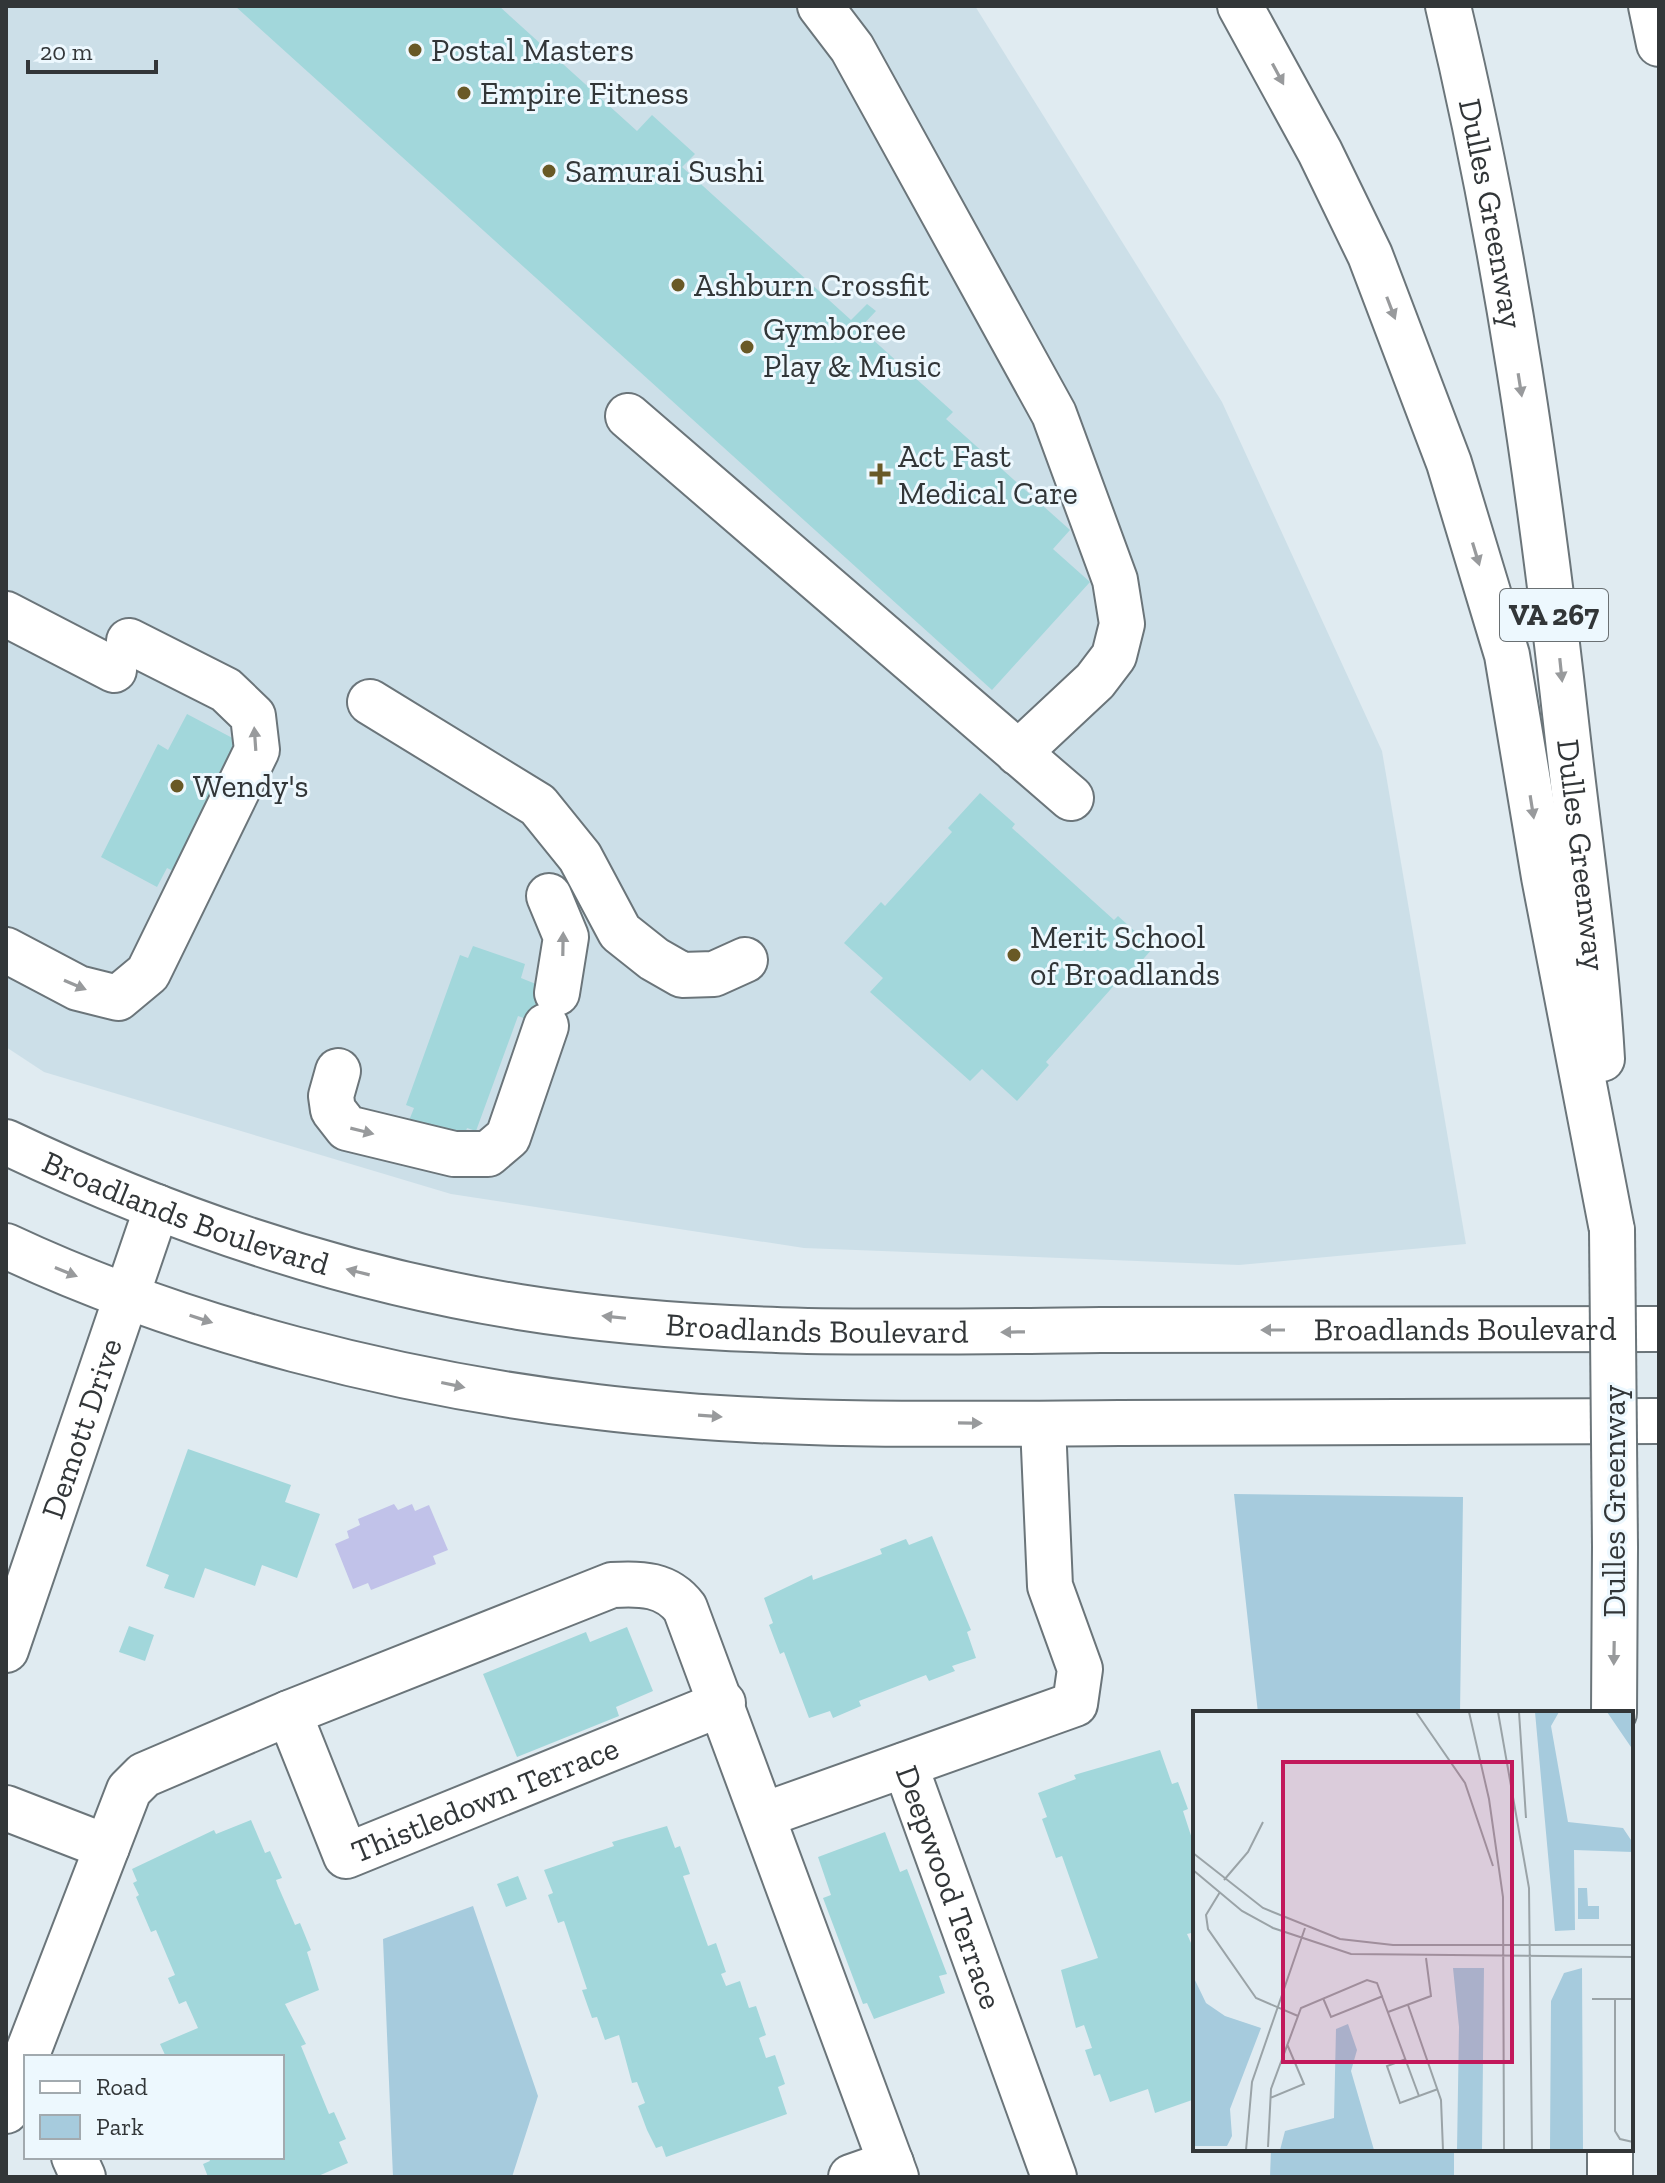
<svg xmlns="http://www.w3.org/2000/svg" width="1665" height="2183" viewBox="0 0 1665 2183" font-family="'Zilla Slab',serif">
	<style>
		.built { fill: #ccdfe8 }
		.green { fill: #a6cbdd }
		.water { fill: #c1c2e9 }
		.building { fill: #a2d7db }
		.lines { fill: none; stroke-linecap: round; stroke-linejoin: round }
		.minor-casing { stroke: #6b757a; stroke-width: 48 }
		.major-casing { stroke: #6b757a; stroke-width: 48 }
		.highway-casing { stroke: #6b757a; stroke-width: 48 }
		.minor { stroke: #fff; stroke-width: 44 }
		.major { stroke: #fff; stroke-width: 44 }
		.highway { stroke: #fff; stroke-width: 44 }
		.highway-bridge-casing { stroke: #6b757a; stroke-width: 48; stroke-linecap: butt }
		.highway-bridge { stroke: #fff; stroke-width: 44 }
		.oneway { fill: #989a9c }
		.poi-dot { fill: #695926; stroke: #edf8fe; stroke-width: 3 }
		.labels { text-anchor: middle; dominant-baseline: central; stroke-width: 6; stroke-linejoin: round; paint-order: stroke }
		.shield { fill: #edf8fe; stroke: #6a7073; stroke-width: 2 }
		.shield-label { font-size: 30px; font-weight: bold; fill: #323638 }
		.poi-label { font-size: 32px; fill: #323638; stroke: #edf8fe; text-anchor: start }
		.street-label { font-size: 32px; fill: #323638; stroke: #edf8fe }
		.inset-road { fill: none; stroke: #9aa3a7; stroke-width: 2 }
		.view { fill: #c2185b; fill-opacity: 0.15; stroke: #c2185b; stroke-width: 4 }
		.inset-edge { fill: none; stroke: #323638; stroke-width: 4 }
	</style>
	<rect width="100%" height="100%" fill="#e0ebf1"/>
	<path class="built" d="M6,6H975L1222,402L1382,751L1466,1244L1239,1265L804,1248L451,1194L44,1072L6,1047Z"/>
	<path class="green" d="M1234,1494L1463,1497L1460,1713H1258Z
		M473,1906L538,2096L512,2177H393L383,1939Z
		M1271,2149H1454V2177H1270Z"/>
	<path class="water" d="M394,1504L398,1510L412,1504L415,1511L429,1505L448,1550L433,1556L436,1564L371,1590L368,1583L353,1589L335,1544L349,1538L347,1531L360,1525L358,1519Z"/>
	<path class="building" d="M235,6H499L637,131L652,115L695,154L682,167L851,320L867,304L876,311L860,328L953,412L946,419L1070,530L1053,549L1090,582L992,690Z
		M187,714L240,742L199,824L195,822L175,872L167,868L157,887L101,857L158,744L168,750Z
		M980,793L1015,824L1012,828L1114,920L1118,916L1153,948L1121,984L1118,981L1046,1062L1049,1065L1017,1101L982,1069L970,1081L870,992L883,978L844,943L881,902L885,906L952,832L948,828Z
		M473,946L525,964L521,978L568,997L556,1029L518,1016L476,1131L467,1128L462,1142L408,1123L414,1108L406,1105L460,955L468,958Z
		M188,1449L291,1485L285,1502L320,1514L297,1578L262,1565L255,1586L205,1568L194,1598L164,1588L169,1575L146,1566Z
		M932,1536L971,1630L967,1632L976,1658L952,1666L955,1671L929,1681L926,1675L859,1701L861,1706L833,1718L830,1711L809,1718L784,1652L780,1654L769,1625L773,1623L764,1598L812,1575L813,1580L882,1554L880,1549L906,1539L909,1545Z
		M129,1626L154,1635L145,1661L119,1652Z
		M627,1627L653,1691L616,1707L619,1716L517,1757L483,1674L586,1632L590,1642Z
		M1160,1750L1172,1784L1178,1782L1188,1809L1183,1811L1195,1848V1932L1187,1934L1195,1952V2099L1155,2113L1148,2089L1110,2102L1100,2074L1094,2076L1085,2050L1092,2048L1084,2025L1076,2028L1061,1970L1098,1958L1062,1856L1056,1858L1042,1819L1047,1817L1038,1793L1076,1779L1074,1775Z
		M251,1820L265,1853L270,1851L282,1878L276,1880L278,1886L295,1925L300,1923L311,1950L307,1952L319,1990L285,2004L306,2044L301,2046L329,2114L334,2112L346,2139L339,2142L348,2163L316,2177H208L203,2164L210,2161L208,2157H282V2057H166L160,2044L198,2028L186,2001L179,2004L168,1978L175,1975L156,1930L151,1932L136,1897L139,1895L133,1883L137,1881L132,1869L214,1830L216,1834Z
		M667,1826L675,1848L680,1846L690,1874L683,1876L708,1946L716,1943L726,1972L721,1974L726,1986L740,1981L749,2008L756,2006L766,2035L759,2038L766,2058L775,2055L785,2084L778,2087L787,2114L666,2157L662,2146L656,2148L647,2130L638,2106L645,2103L637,2082L632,2083L619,2035L605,2040L597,2017L592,2018L582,1990L587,1989L564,1921L558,1923L548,1895L553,1893L544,1870L614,1846L612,1842Z
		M885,1832L900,1872L907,1869L947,1974L939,1976L945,1993L874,2019L867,2003L863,2004L823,1898L831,1895L818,1857Z
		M518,1876L527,1899L506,1907L497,1884Z"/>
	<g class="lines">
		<defs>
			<g id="minor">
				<path d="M820,6L852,48L1054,414L1115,580L1122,624L1114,656L1095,681L1018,753"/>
				<path d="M628,416L1071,798"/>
				<path d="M6,614L114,670"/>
				<path d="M370,702L538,805L580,857L620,932L654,959L682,975L714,974L745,960"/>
				<path d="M549,896L566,937L557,993"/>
				<path d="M6,950L78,988L118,998L148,973L257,750L253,716L226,690L129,641"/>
				<path d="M338,1071L331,1096L333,1110L347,1128L454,1154H488L508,1137L546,1026"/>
				<path id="s1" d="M6,1650L157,1207"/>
				<path id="s2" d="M289,1713L346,1856L723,1703"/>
				<path id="s3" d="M905,1765L1054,2177"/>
				<path d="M6,1808L107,1847"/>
				<path d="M764,1815L1075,1704L1080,1669L1050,1586L1043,1425"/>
				<path d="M26,2057L129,1790L144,1775L289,1713L612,1585C641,1583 667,1584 685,1608L896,2177"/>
				<path d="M6,2111L26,2058"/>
				<path d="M74,2157L83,2177"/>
				<path d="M851,2177L891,2163"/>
			</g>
			<g id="major">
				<path id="s4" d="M6,1142C170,1220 340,1278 519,1307C711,1338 908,1332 1101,1330C1287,1329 1473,1329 1659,1329"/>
				<path d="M6,1246C185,1330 401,1384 597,1407C770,1428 946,1424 1119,1423C1299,1421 1479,1421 1659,1421"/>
			</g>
			<g id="highway">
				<path d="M1240,6L1320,152L1370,255L1449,463L1507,655L1544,877L1612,1230"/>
				<path id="s5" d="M1448,6C1506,247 1541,494 1568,740C1580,847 1596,952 1602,1059"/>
				<path d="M1651,6L1659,44"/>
				<path d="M1614,1713L1615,1547"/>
				<path d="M1610,2177V2149"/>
			</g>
		</defs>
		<use href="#minor" class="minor-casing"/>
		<use href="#major" class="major-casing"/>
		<use href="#highway" class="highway-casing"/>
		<use href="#minor" class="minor"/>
		<use href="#major" class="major"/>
		<use href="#highway" class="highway"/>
		<defs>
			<path id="highway-bridge" d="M1612,1230L1615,1547"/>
		</defs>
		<use href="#highway-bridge" class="highway-bridge-casing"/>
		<use href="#highway-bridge" class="highway-bridge"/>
	</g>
	<defs><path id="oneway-solid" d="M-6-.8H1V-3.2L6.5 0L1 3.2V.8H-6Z" transform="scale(2)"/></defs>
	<g class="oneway">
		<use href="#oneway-solid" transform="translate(1278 74) rotate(62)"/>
		<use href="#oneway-solid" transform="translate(1391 308) rotate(69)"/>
		<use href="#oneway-solid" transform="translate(1520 385) rotate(81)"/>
		<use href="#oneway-solid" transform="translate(1476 554) rotate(73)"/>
		<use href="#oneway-solid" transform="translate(1561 670) rotate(84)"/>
		<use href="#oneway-solid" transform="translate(255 739) rotate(-94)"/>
		<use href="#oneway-solid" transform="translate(1532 807) rotate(81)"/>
		<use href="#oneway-solid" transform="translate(563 944) rotate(-89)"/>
		<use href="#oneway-solid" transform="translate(75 985) rotate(23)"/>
		<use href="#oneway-solid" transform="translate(362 1131) rotate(14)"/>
		<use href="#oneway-solid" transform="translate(66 1272) rotate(22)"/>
		<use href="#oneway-solid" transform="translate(358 1272) rotate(-166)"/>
		<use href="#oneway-solid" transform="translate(614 1317) rotate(-174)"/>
		<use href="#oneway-solid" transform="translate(201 1319) rotate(18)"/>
		<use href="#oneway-solid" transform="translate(1273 1330) rotate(180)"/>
		<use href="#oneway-solid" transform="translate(1013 1332) rotate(179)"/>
		<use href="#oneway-solid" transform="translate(453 1385) rotate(12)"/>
		<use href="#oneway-solid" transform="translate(710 1416) rotate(4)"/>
		<use href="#oneway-solid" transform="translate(970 1423) rotate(1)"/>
		<use href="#oneway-solid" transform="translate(1614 1653) rotate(91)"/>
	</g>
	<g class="poi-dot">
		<circle cx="415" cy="50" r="8"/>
		<circle cx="464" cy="93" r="8"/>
		<circle cx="549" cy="171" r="8"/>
		<circle cx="678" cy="285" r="8"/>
		<circle cx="747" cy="347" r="8"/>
		<path d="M876 462h8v8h8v8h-8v8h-8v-8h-8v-8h8z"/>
		<circle cx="177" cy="786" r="8"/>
		<circle cx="1014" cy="955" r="8"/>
	</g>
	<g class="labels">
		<rect class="shield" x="1500" y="589" width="108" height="52" rx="6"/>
		<g class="shield-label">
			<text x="1554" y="615">VA 267</text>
		</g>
		<g class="poi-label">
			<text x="431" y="50">Postal Masters</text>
			<text x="480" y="93">Empire Fitness</text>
			<text x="565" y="171">Samurai Sushi</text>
			<text x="694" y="285">Ashburn Crossfit</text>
			<text x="763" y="329">Gymboree<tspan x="763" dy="37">Play &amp; Music</tspan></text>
			<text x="898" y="456">Act Fast<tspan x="898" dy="37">Medical Care</tspan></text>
			<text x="193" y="786">Wendy's</text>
			<text x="1030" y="937">Merit School<tspan x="1030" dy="37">of Broadlands</tspan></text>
		</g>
		<g class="street-label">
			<text stroke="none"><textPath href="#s5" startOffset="212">Dulles Greenway</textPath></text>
			<text stroke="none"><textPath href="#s5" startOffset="860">Dulles Greenway</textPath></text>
			<text stroke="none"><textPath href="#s4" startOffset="194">Broadlands Boulevard</textPath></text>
			<text stroke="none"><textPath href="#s4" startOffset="840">Broadlands Boulevard</textPath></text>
			<text stroke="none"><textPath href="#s4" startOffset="1488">Broadlands Boulevard</textPath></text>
			<text stroke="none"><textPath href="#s1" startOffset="234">Demott Drive</textPath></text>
			<text transform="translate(1614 1501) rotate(-90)">Dulles Greenway</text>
			<text stroke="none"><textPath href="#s2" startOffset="304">Thistledown Terrace</textPath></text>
			<text stroke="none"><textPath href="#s3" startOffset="130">Deepwood Terrace</textPath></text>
		</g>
	</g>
	<g transform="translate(1193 1711)">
		<rect width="440" height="440" fill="#e0ebf1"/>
		<path d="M342,1H366L358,15L375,111L430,117L440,132V141L381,139L382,219L362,220ZM414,1H440V39ZM385,177H394L395,195H406V208H385ZM260,257H291L289,439H264L266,316ZM389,257L390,439H357L358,290L371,262ZM0,265L13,292L32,305L68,317L37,398L39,425L34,435H0ZM155,313L164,339L158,360L181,439H87L92,420L141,407L143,318Z" fill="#a6cbdd"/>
		<path class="inset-road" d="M223,1L272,72L300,155M276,1L296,88L310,186L311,439M305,1L336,177L339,439M326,1L333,107M0,142L70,197L147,228L200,234H440M0,159L49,200L80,217L158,243L440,246M31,169L55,141L70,111M27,181L13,204L15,218L63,287L105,305M130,287L138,306L190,285M399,288H440M422,288V420L427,428L440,431M215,294L248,389L250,439M195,301L238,285L233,247M213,348L194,355L207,392L245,378M77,387L111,373L94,333M75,436L78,378L108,297L174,269L184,272L226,385M53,439L59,371L112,217"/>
		<path class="view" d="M90,51H319V351H90Z"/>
		<rect width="440" height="440" class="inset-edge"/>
	</g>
	<rect width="1665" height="2183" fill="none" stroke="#323638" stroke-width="16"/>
	<rect x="24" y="2055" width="260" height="104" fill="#edf8fe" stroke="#a2aaaf" stroke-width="2"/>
	<rect x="40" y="2081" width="40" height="12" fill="#ffffff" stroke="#a2aaaf" stroke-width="2"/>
	<text x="96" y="2095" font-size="24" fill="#323638">Road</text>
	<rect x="40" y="2115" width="40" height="24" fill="#a6cbdd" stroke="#a2aaaf" stroke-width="2"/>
	<text x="96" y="2135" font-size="24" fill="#323638">Park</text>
	<path d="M28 60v12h128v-12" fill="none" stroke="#323638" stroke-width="4"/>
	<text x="40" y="60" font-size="24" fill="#323638" stroke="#edf8fe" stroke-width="6" paint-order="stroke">20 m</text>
</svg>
